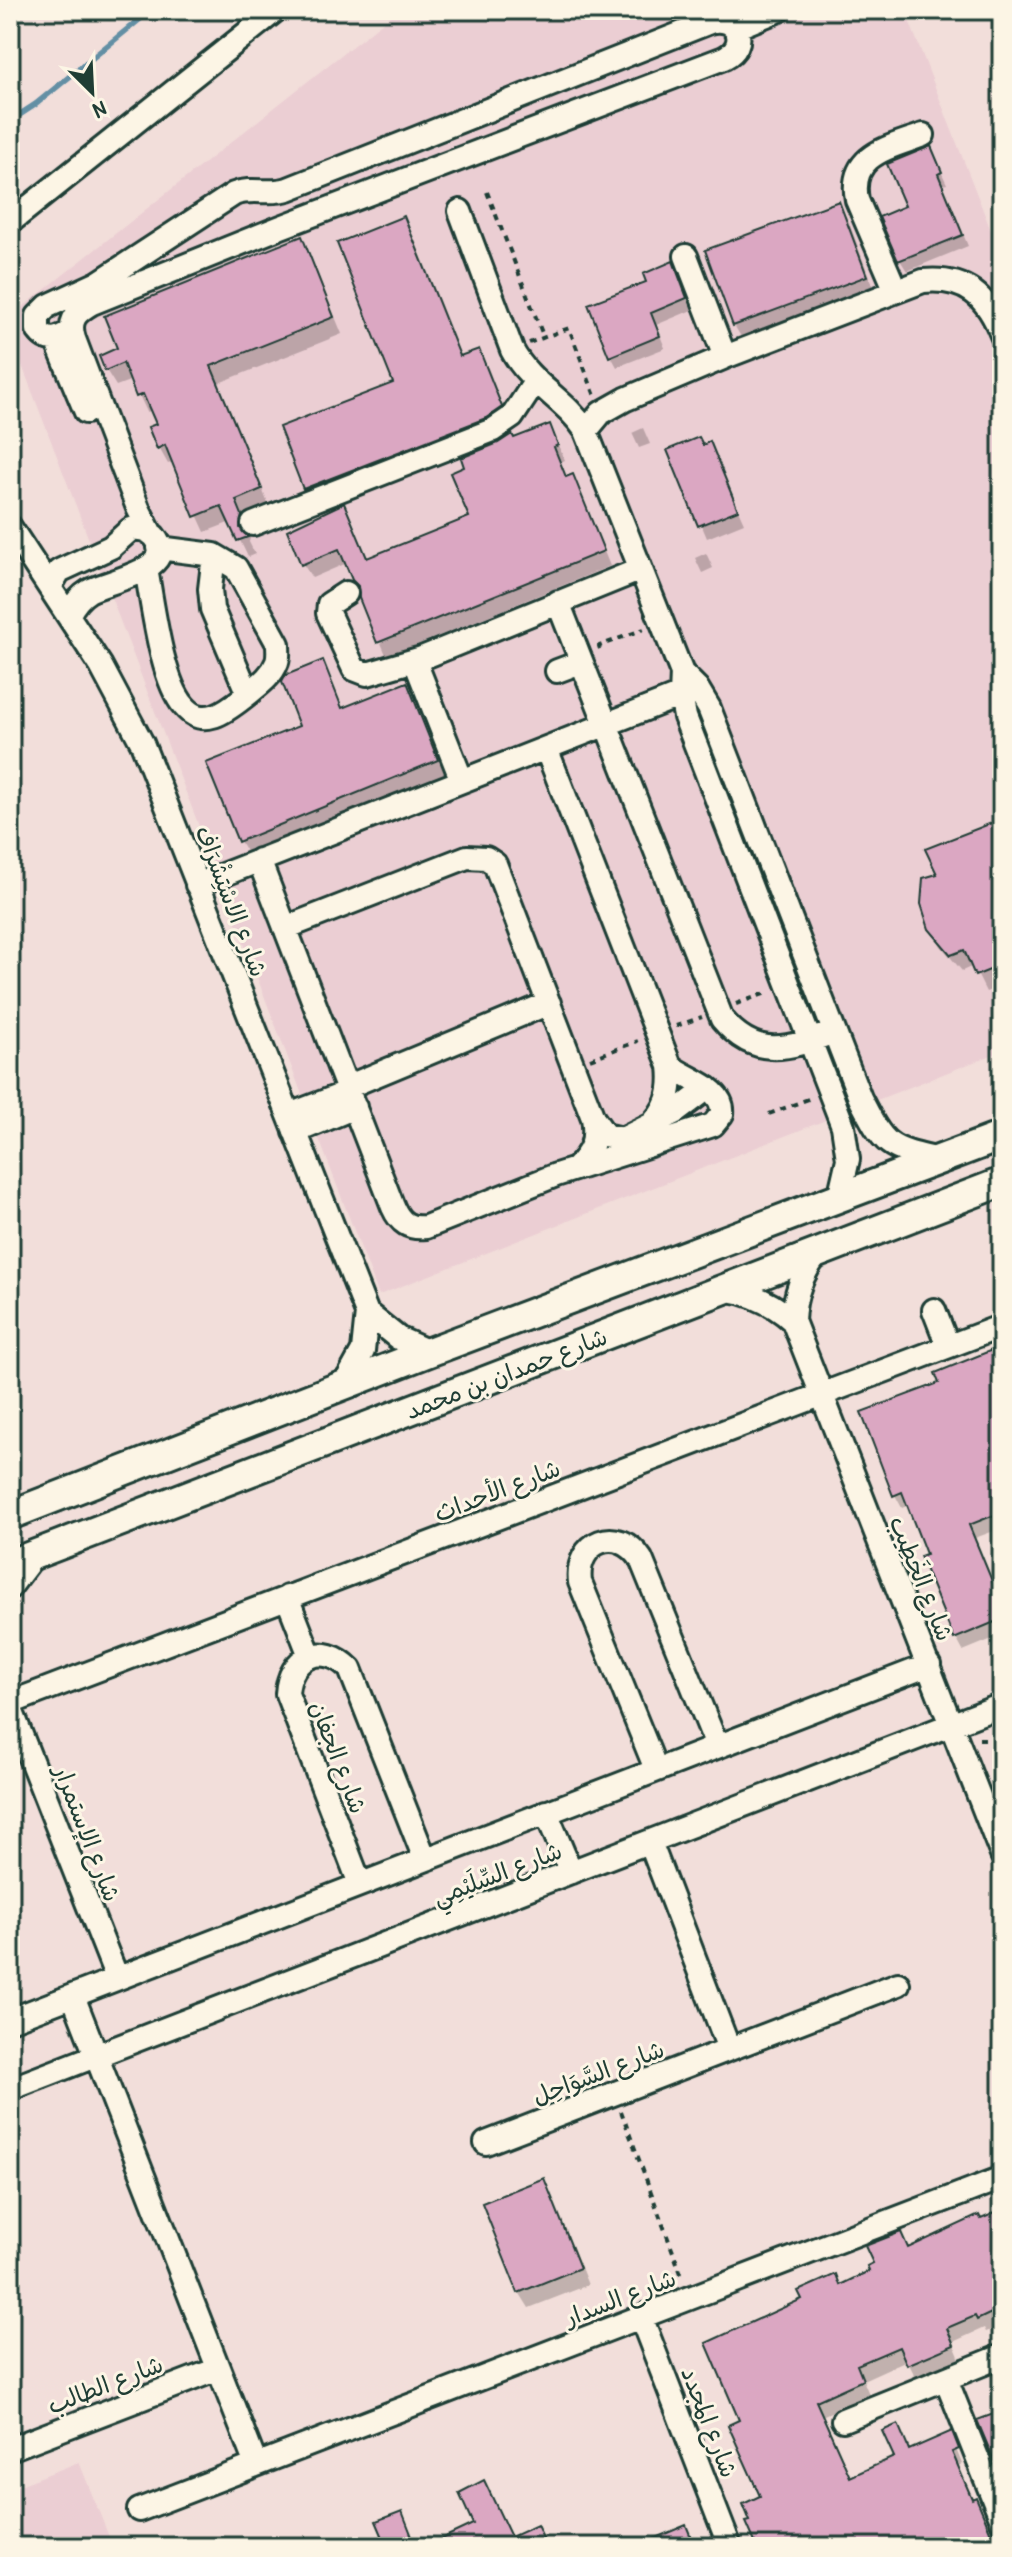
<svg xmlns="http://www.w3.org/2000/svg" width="1012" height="2557" viewBox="0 0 1012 2557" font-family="'Patrick Hand','Playpen Sans Arabic',sans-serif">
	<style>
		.built { fill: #ebced3 }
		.shadow { fill: #0003 }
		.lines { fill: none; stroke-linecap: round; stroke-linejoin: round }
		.stream { stroke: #638fa4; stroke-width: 6 }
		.building { fill: #dba7c2; stroke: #1f3d34; stroke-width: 2 }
		.minor-casing { stroke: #1f3d34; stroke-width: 28 }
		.major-casing { stroke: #1f3d34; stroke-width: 34 }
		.path { stroke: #1f3d34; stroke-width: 4; stroke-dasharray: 6 6; stroke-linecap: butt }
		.minor { stroke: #fcf5e5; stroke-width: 22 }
		.major { stroke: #fcf5e5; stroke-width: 28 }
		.labels { text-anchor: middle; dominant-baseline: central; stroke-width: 6; stroke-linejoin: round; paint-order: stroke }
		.street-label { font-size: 24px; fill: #1f3d34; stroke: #fcf5e5 }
	</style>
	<rect width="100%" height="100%" fill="#f2deda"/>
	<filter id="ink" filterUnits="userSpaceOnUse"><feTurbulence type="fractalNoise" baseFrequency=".0125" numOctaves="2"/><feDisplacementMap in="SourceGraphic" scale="16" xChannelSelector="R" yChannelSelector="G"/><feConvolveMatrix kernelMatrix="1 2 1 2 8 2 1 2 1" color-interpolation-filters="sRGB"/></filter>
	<g filter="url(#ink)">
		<path class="built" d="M398,10H905L1002,259V1051L379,1295L10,334L12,325L10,317Z
			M79,2462L113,2547H10V2489Z"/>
		<path class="shadow" d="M930,148L947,184L943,185L968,246L907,271L900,260L907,207Z
			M838,203L848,220L875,293L744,342L734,325Z
			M403,218L413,235L462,358L478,352L488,368L510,425L315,505L305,488L282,428L396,384Z
			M301,238L310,255L342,334L219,383L269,506L243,517L251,533L249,542L255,554L248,557L231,522L205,532L173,462L168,464L159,448L158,425L152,410L147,412L132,380L116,386L106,370L119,349Z
			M672,264L692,310L656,325L665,348L617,367L611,356L648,283Z
			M549,426L565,460L561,462L568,479L572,477L580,492L610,566L387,657L347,563L312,578L303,564L343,506L368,559L471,518L514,440Z
			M643,428L650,444L639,448L632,433Z
			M709,444L744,523L707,538L670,451Z
			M706,553L713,568L702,573L695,558Z
			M322,663L344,710L406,685L415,701L446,777L249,857L240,841L302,727Z
			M1002,821V985L986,992L973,966L962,971L941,946L931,928L940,875Z
			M1002,1348V1528L975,1538L1002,1604V1635L963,1651L956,1638L929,1555L909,1505L902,1508L895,1495L942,1384Z
			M544,2180L553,2197L588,2285L529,2308L519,2292Z
			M1002,2213V2326L986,2332L984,2328L953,2342L960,2359L916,2378L907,2360L863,2380L869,2394L822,2416L850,2478L910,2452L956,2449L962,2464L958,2466L997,2547H758L752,2522L762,2497L742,2421L841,2287L909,2250Z
			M401,2514L417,2547H377L387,2543Z"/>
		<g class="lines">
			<path class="stream" d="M10,121L36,104L151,10"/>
		</g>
		<path class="building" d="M931,146L942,172L938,174L963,235L898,261L879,217L905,206L887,164Z
			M839,201L867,276L733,326L705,250Z
			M404,216L460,356L479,349L502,407L486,418L303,489L279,427L393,383L337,243Z
			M302,236L334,317L211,366L262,489L236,500L242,515L240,528L248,537L237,541L221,506L194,517L165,445L157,449L148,427L156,424L143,394L136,397L123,363L105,371L99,356L117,348L104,316Z
			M673,261L687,298L651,313L660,336L609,357L588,304L646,282L643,274Z
			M550,424L558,445L554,447L566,477L573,474L604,551L377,643L359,598L358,586L352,580L339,549L301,565L287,530L344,503L367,558L469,517L450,473L464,467L461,458L498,443L512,434L514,438Z
			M699,437L703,445L710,441L738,510L698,526L667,450Z
			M323,660L342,708L407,682L438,760L238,842L206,763L299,726L282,682L286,675Z
			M1002,819V965L975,976L964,950L951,955L929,929L921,904L923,878L937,874L925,849Z
			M1002,1346V1512L969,1525L1002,1605V1619L954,1639L920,1556L926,1554L902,1492L893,1496L861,1412L939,1383L935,1373Z
			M544,2178L580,2268L518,2293L482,2203Z
			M1002,2210V2308L977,2320L975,2316L947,2328L954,2345L907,2365L899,2347L857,2365L863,2380L816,2401L850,2477L894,2457L882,2431L898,2424L909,2450L952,2431L959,2449L952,2452L972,2499L976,2497L997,2547H757L746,2522L750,2521L743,2504L760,2496L728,2425L739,2420L706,2343L802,2299L798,2291L836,2274L840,2285L869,2271L867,2266L873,2263L865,2246L901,2232L908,2248L979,2215L981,2219Z
			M1002,2411V2480L977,2420Z
			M484,2480L511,2537L537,2525L547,2547H424L473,2524L459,2493Z
			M402,2511L416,2547H387L376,2521Z
			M686,2525L695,2547H634Z"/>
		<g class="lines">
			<defs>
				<path id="minor" d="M735,28L779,10
					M460,211L512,350C530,384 565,399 586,431L682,673L697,688L709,708L860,1098C885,1147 886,1148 940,1160
					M10,222L276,10
					M686,256L725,357
					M896,291L857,200C848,154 889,148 923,135
					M71,331C59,339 48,344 38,330V316L48,306L98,283L234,194C252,187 269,195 288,189L710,22C738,14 750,45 724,58L281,227L92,303C76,312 68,320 74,339L138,508L150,532
					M56,340L86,412
					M586,431L601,413L626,399L725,357L923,281C966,277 987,296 1002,335
					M253,524L493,430L512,417L535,382
					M10,527L101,666L142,743L367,1313L363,1351L343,1387
					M214,555L210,589L212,609L248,694
					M146,569C153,605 161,679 184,706C205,731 230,708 248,694C259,685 272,676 277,662C279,656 278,650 278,644L236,568L214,555L159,548
					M50,587L59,571L111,547L131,529C140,528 147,529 154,536C182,569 107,581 89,591C79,597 74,604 69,614
					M346,593L329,604L328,613L354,669L367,674L422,658
					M558,602L722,1019C757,1061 790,1048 834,1032
					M557,671L581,662
					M682,673L681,695L685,717L843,1126L848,1159L839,1198
					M546,748L670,1066C673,1092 667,1110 648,1128
					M462,781L418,669L422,658L639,570
					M259,860L393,1207C400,1223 409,1229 426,1227L556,1175L713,1125L722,1114C725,1088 688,1080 670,1066
					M197,885L681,695
					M285,928L467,857L486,858L495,864L593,1118C597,1140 592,1152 576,1168
					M347,1087L549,1003
					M289,1115L349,1092
					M593,1118L605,1135L622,1139L676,1112L708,1088
					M295,1132L355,1107
					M818,1253C802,1273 794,1295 793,1321L1002,1855
					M724,1289C751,1293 773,1303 793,1321
					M934,1310L948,1346
					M367,1313L398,1338L429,1352
					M10,1587L35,1554
					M287,1597L310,1656
					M10,1703L1002,1326
					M10,1707L117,1978
					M656,1769L580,1582C575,1541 618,1524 641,1559L717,1746
					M546,1812L571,1872
					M650,1842L729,2049
					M360,1884L287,1694C289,1656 323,1641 350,1669L425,1859
					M73,1996L256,2465
					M10,2020L929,1665
					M10,2089L1002,1705
					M486,2143L898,1984
					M641,2317L730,2547
					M946,2379L1002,2520
					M843,2420L1002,2356
					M10,2449L218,2369
					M139,2510L1002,2178"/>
				<path id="major" d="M10,1515L429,1352L1002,1136
					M10,1564L1002,1182"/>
			</defs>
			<use href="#minor" class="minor-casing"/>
			<use href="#major" class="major-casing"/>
			<path class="path" d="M487,192L544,338
				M529,343L569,328L595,396
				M600,649L599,646L644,629
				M736,1004L769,992
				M676,1026L702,1017
				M590,1059L638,1041
				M769,1114L811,1098
				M979,1739H1002
				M621,2111L683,2279"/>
			<use href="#minor" class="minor"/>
			<use href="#major" class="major"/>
		</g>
	</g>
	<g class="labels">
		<g class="street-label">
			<text transform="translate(232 901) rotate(69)">شارع الاسْتِشْرَاف</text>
			<text transform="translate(506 1373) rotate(-21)">شارع حمدان بن محمد</text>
			<text transform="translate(497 1490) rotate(-21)">شارع الأحداث</text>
			<text transform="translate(922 1578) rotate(68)">شارع الخَطِيب</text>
			<text transform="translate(339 1757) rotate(69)">شارع الجفان</text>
			<text transform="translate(88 1833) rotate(69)">شارع الإستمرار</text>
			<text transform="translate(497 1873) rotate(-21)">شارع السِّلَيْمِي</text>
			<text transform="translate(598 2072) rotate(-21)">شارع السَّوَاحِل</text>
			<text transform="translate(620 2297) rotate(-21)">شارع السدار</text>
			<text transform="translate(105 2384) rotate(-21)">شارع الطالب</text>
			<text transform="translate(710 2422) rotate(69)">شارع المجدد</text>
		</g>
	</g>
	<rect width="1012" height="2557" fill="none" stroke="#fcf5e5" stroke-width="40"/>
	<rect x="20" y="20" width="972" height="2517" fill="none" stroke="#1f3d34" stroke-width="3" filter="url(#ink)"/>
	<g transform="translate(92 92) rotate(156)" stroke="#fcf5e5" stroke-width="6" paint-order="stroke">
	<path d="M0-6L14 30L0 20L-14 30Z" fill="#1f3d34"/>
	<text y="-12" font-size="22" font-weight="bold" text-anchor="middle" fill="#1f3d34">N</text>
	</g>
</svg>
